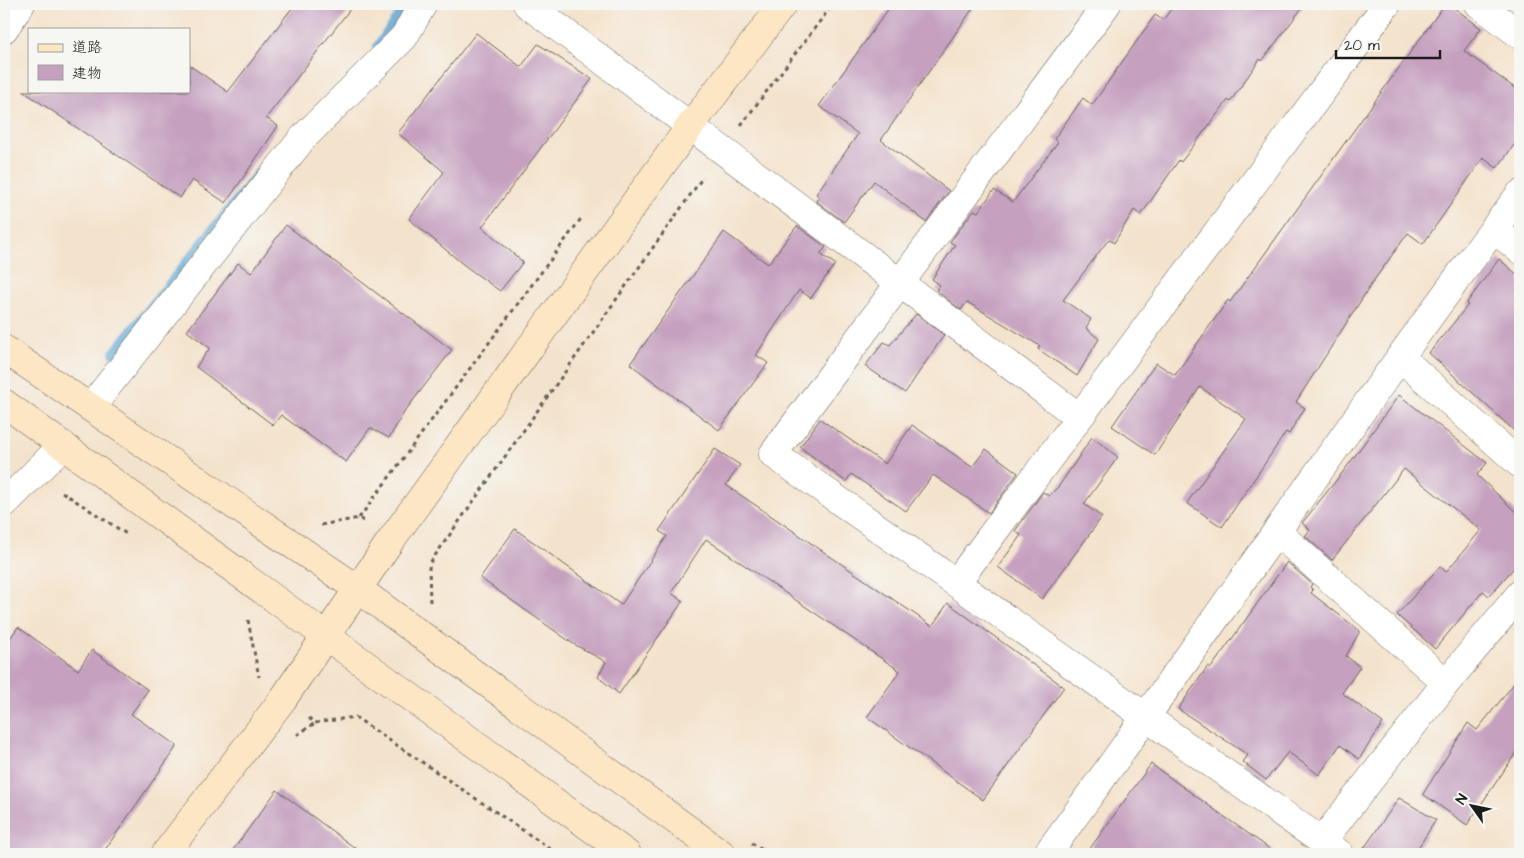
<svg xmlns="http://www.w3.org/2000/svg" width="1524" height="858" viewBox="0 0 1524 858" font-family="'Architects Daughter','Klee One',sans-serif">
	<style>
		.lines { fill: none; stroke-linecap: round; stroke-linejoin: round }
		.stream { stroke: #5da3d2; stroke-width: 10 }
		.building { fill: #c5a0bf }
		.street-casing { stroke: #68625a; stroke-width: 29 }
		.secondary-casing { stroke: #68625a; stroke-width: 29 }
		.path { stroke: #68625a; stroke-width: 3; stroke-dasharray: 4 4; stroke-linecap: butt }
		.street { stroke: #fff; stroke-width: 28 }
		.secondary { stroke: #fce6c4; stroke-width: 28 }
	</style>
	<rect width="100%" height="100%" fill="#f6f6f2"/>
	<filter id="ink" filterUnits="userSpaceOnUse"><feTurbulence type="fractalNoise" baseFrequency=".02" numOctaves="2"/><feDisplacementMap in="SourceGraphic" scale="10" xChannelSelector="R" yChannelSelector="G"/><feConvolveMatrix kernelMatrix="1 2 1 2 8 2 1 2 1" color-interpolation-filters="sRGB"/></filter>
	<filter id="wash" filterUnits="userSpaceOnUse"><feTurbulence type="fractalNoise" baseFrequency=".0096" numOctaves="4" result="noise"/><feDisplacementMap in="SourceGraphic" scale="20" xChannelSelector="R" yChannelSelector="G"/><feGaussianBlur stdDeviation="1.12" result="paint"/><feColorMatrix in="noise" values="0 0 0 0 0 0 0 0 0 0 0 0 0 0 0 0 0 1.4 0 .05"/><feComposite in="paint" operator="in"/></filter>
	<g filter="url(#wash)">
		<rect width="100%" height="100%" fill="#f4e3cc"/>
		<g class="lines">
			<path class="stream" d="M378,46L407,4
				M114,353L270,159"/>
		</g>
		<g id="blocks">
			<path class="building" d="M295,4H354L266,118L278,126L226,203L192,180L180,198L23,91H189V65L228,92Z
				M892,4H976L881,140L949,191L926,222L874,181L844,222L816,201L819,196L816,194L858,134L819,106Z
				M1175,4H1305L1262,61L1260,59L1230,102L1228,100L1181,162L1179,160L1141,215L1134,210L1114,243L1109,239L1063,300L1091,319L1086,328L1099,339L1077,376L1038,349L1040,346L967,302L961,310L936,290L940,285L932,279L955,245L950,242L974,210L978,212L994,190L1013,202L1058,142L1054,139L1083,98L1092,105L1155,15L1163,20Z
				M1445,4H1449L1481,28L1464,51L1520,92V137L1497,168L1483,158L1423,244L1408,233L1372,283L1296,402L1305,408L1289,434L1286,432L1222,527L1187,503L1246,419L1200,387L1155,455L1112,426L1156,363L1175,375L1228,300L1230,302Z
				M476,33L521,67L538,44L592,79L482,227L523,262L500,291L464,265L409,219L444,172L398,133Z
				M286,225L452,350L405,411L389,438L370,428L346,462L281,415L273,425L196,367L210,348L187,331L238,263L251,273Z
				M797,226L826,247L820,254L835,264L811,298L799,290L756,355L768,363L719,430L630,364L724,232L768,264Z
				M1499,259L1520,277V436L1429,353L1468,305L1466,304Z
				M916,314L944,335L905,393L865,366L884,342L890,345Z
				M1399,395L1487,463L1477,475L1520,516V561L1489,596L1483,591L1435,649L1397,615L1440,566L1446,572L1481,530L1404,469L1332,560L1305,536L1310,530L1302,523L1346,468Z
				M820,419L885,464L912,425L972,467L986,449L1018,473L989,513L933,475L906,511L851,474L846,482L800,447Z
				M1092,437L1118,457L1084,504L1102,517L1042,599L998,567L1021,535L1015,531L1043,492L1049,496L1059,486Z
				M715,449L740,465L726,485L932,626L948,603L1064,687L983,800L867,717L900,671L706,539L671,593L683,601L619,694L598,677L606,662L572,643L480,578L515,529L621,605L667,536L659,531Z
				M1287,562L1312,584L1310,587L1313,590L1311,593L1360,631L1346,656L1360,667L1342,693L1383,723L1359,759L1340,745L1319,775L1288,752L1266,780L1243,762L1248,755L1178,709L1208,666L1211,668Z
				M18,627L78,670L92,650L148,690L131,714L177,746L102,854H4V647Z
				M1520,676V747L1467,825L1423,794L1468,723L1477,730Z
				M1151,764L1222,815L1277,854H1086Z
				M277,790L363,854H230Z
				M1399,798L1436,820L1414,854H1360Z"/>
		</g>
	</g>
	<g filter="url(#ink)">
		<use href="#blocks" fill-opacity="0" stroke="#68625a" stroke-width="1"/>
		<g class="lines">
			<defs>
				<path id="street" d="M527,4L1079,417
					M1107,4L773,454L1340,854
					M1479,4L1520,35
					M4,29L21,4
					M1494,229L1520,250
					M1400,357L1520,464
					M91,407L302,139L404,37L423,4
					M4,504L63,445
					M1277,532L1446,683
					M956,583L1387,4
					M1322,841L1446,683L1520,594
					M1047,854C1207,636 1357,410 1520,194"/>
				<path id="secondary" d="M4,349L358,589L722,854
					M4,403L627,854
					M165,854L283,699L391,540L691,125L783,4"/>
			</defs>
			<use href="#street" class="street-casing"/>
			<use href="#secondary" class="secondary-casing"/>
			<path class="path" d="M741,125L833,4
				M62,492L128,535
				M359,518L583,216
				M321,525L359,518L365,522
				M430,602L429,564L703,177
				M248,620L259,677
				M309,718L315,723L355,717L558,854
				M297,735L315,723
				M752,843L768,854"/>
			<use href="#street" class="street"/>
			<use href="#secondary" class="secondary"/>
		</g>
	</g>
	<rect width="1524" height="858" fill="none" stroke="#f6f6f2" stroke-width="20"/>
	<rect x="28" y="28" width="162" height="65" fill="#f6f6f2" stroke="#9f9f9c"/>
	<rect x="38" y="44" width="25" height="8" fill="#fce6c4" stroke="#9f9f9c"/>
	<text x="72" y="52" font-size="15" fill="#1c1c1c">道路</text>
	<rect x="38" y="65" width="25" height="15" fill="#c5a0bf" stroke="#9f9f9c"/>
	<text x="72" y="78" font-size="15" fill="#1c1c1c">建物</text>
	<g transform="translate(1472 806) rotate(303)" stroke="#f6f6f2" stroke-width="4" paint-order="stroke">
	<path d="M0-4L9 19L0 12L-9 19Z" fill="#1c1c1c"/>
	<text y="-8" font-size="14" font-weight="bold" text-anchor="middle" fill="#1c1c1c">N</text>
	</g>
	<path d="M1336 50v8h104v-8" fill="none" stroke="#1c1c1c" stroke-width="2.5"/>
	<text x="1344" y="50" font-size="15" fill="#1c1c1c" stroke="#f6f6f2" stroke-width="4" paint-order="stroke">20 m</text>
</svg>
